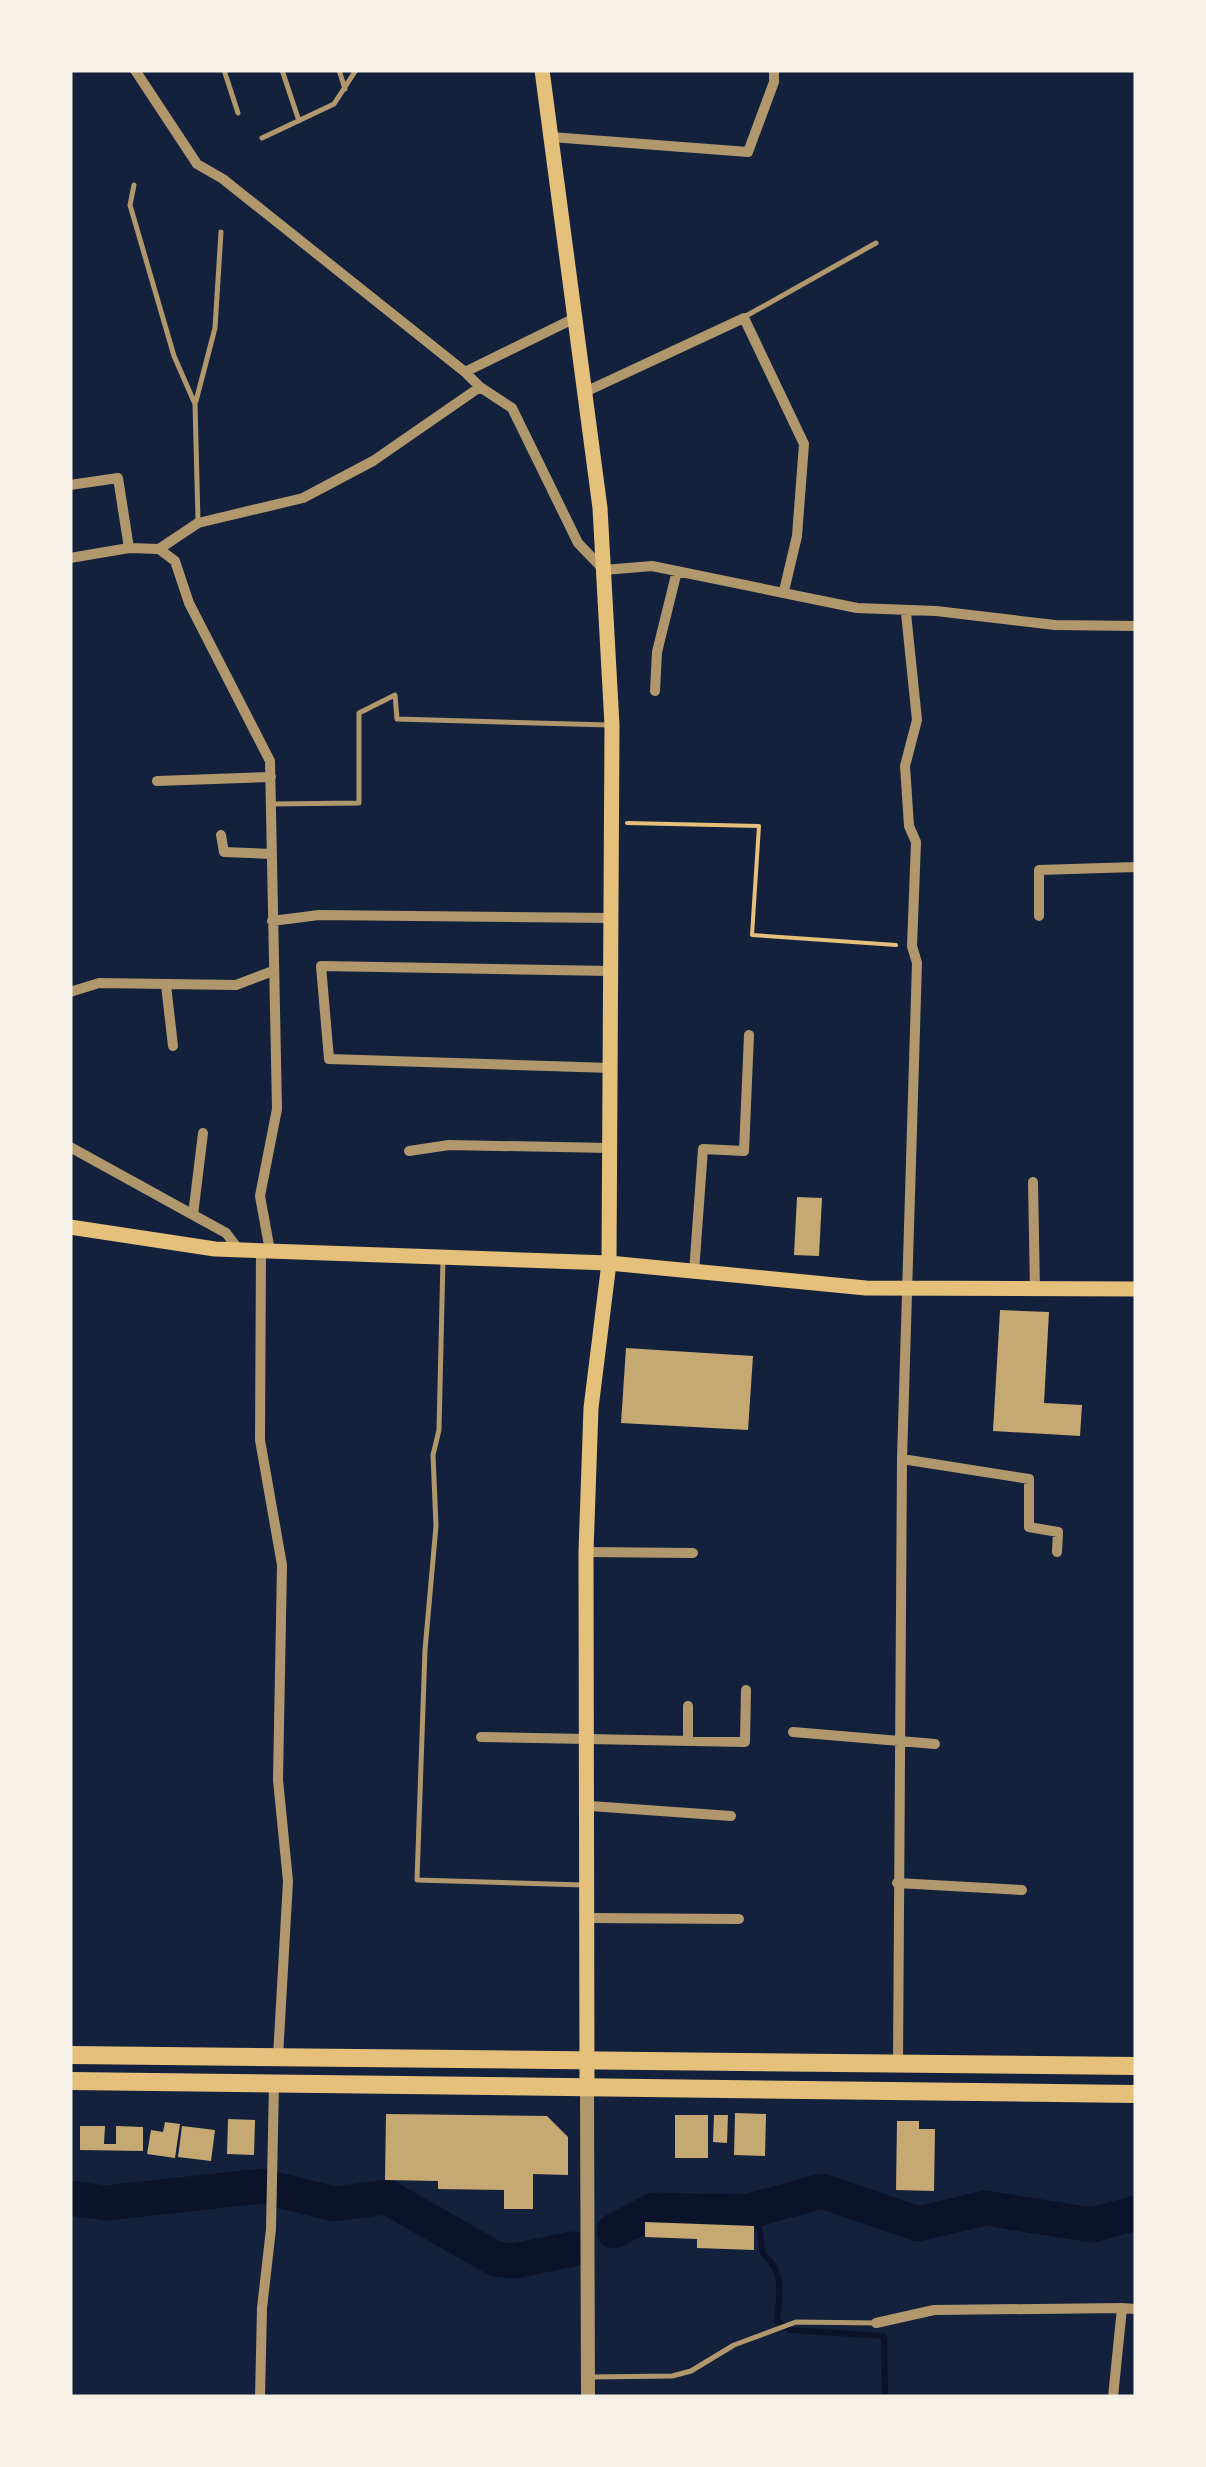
<svg xmlns="http://www.w3.org/2000/svg" width="1206" height="2467" viewBox="0 0 1206 2467" font-family="Rubik,sans-serif">
	<style>
		.lines { fill: none; stroke-linecap: round; stroke-linejoin: round }
		.stream { stroke: #0b132b; stroke-width: 6 }
		.river { stroke: #0b132b; stroke-width: 35 }
		.building { fill: #c6a872 }
		.path { stroke: #e5c07b; stroke-width: 4 }
		.service { stroke: #b1986c; stroke-width: 5 }
		.minor { stroke: #b1986c; stroke-width: 10 }
		.tertiary { stroke: #b1986c; stroke-width: 14 }
		.secondary { stroke: #e5c07b; stroke-width: 15 }
		.trunk { stroke: #e5c07b; stroke-width: 18 }
	</style>
	<rect width="100%" height="100%" fill="#14213d"/>
	<g class="lines">
		<path class="stream" d="M757,2211L763,2254C786,2273 779,2294 777,2321L791,2330L884,2336L885,2397"/>
		<path class="river" d="M70,2198L106,2203L262,2186L334,2204L387,2197L496,2259L514,2261L573,2249
			M614,2231L654,2210L746,2212L822,2191L918,2224L985,2208L1092,2225L1136,2213"/>
	</g>
	<path class="building" d="M797,1197L822,1198L819,1256L794,1255Z
		M1000,1310L1049,1312L1044,1403L1082,1405L1080,1436L993,1431Z
		M626,1348L753,1356L748,1430L621,1423Z
		M735,2113L766,2114L765,2156L734,2155Z
		M386,2114L547,2116L568,2137V2175L533,2174V2209H504V2190L438,2189V2181L385,2180Z
		M675,2115H708V2158H675Z
		M714,2115H728L727,2143L713,2142Z
		M228,2119L255,2120L254,2155L227,2154Z
		M897,2121H919V2129H935L934,2191L896,2190Z
		M165,2122L180,2124L175,2158L147,2154L151,2130L163,2132Z
		M80,2126H105L104,2144H116V2126L143,2127V2151L80,2150Z
		M182,2126L215,2130L211,2161L178,2157Z
		M645,2222L754,2226V2250L697,2248V2239L645,2237Z"/>
	<g class="lines">
		<path class="path" d="M627,823L759,826L752,935L896,945"/>
		<path class="service" d="M224,70L238,113
			M282,70L299,121
			M339,70L345,89
			M262,138L334,104L356,70
			M134,185L130,205L174,356L195,404L198,520
			M746,316L876,243
			M196,401L215,328L221,232
			M271,804L359,803V713L395,695L397,719L609,725
			M443,1259L439,1430L433,1455L436,1526L425,1650L417,1880L583,1885
			M591,2377L672,2376L691,2371L734,2345L796,2322L876,2323"/>
		<path class="minor" d="M135,70L197,164L223,179L465,372L575,318
			M551,137L748,152L774,82V70
			M480,387L512,408L578,543L604,570L652,566L857,608L936,611L1055,625L1136,626
			M585,392L744,318L804,444L797,536L784,591
			M70,485L118,478L129,548
			M159,549L198,523L303,498L373,461L480,387L465,372
			M70,558L129,548L159,549L175,561L189,603L270,761L277,1109L260,1196L270,1251
			M655,691L657,652L677,571
			M157,781L271,777
			M221,835L224,852L271,854
			M1039,916V870L1136,867
			M272,921L319,915L612,918
			M166,985L173,1046
			M70,992L99,983L236,985L273,971
			M611,1068L329,1059L321,966L611,971
			M70,1147L226,1233L239,1250
			M409,1151L449,1145L610,1148
			M1033,1182L1035,1291
			M193,1215L203,1133
			M261,1250L260,1440L282,1565L278,1780L288,1881L278,2057
			M694,1272L703,1149L744,1151L749,1035
			M902,1459L1029,1479V1527L1058,1532L1057,1552
			M586,1552L693,1553
			M688,1706V1741
			M793,1732L935,1744
			M481,1737L745,1742L746,1690
			M590,1806L731,1816
			M897,1883L1022,1890
			M589,1918L739,1919
			M898,2063L902,1459L917,963L912,946L916,842L909,826L905,766L917,720L906,613
			M876,2323L934,2310L1122,2308
			M260,2397L262,2308L271,2229L274,2083
			M1113,2397L1122,2308L1136,2309"/>
		<path class="tertiary" d="M587,2086L588,2397"/>
		<path class="secondary" d="M542,70L600,508L612,725L609,1263L591,1408L586,1552L587,2086
			M70,1227L215,1249L609,1263L866,1288L1136,1289"/>
		<path class="trunk" d="M70,2055L1136,2066
			M70,2081L1136,2094"/>
	</g>
	<rect width="1206" height="2467" fill="none" stroke="#f6f1e7" stroke-width="145"/>
</svg>
